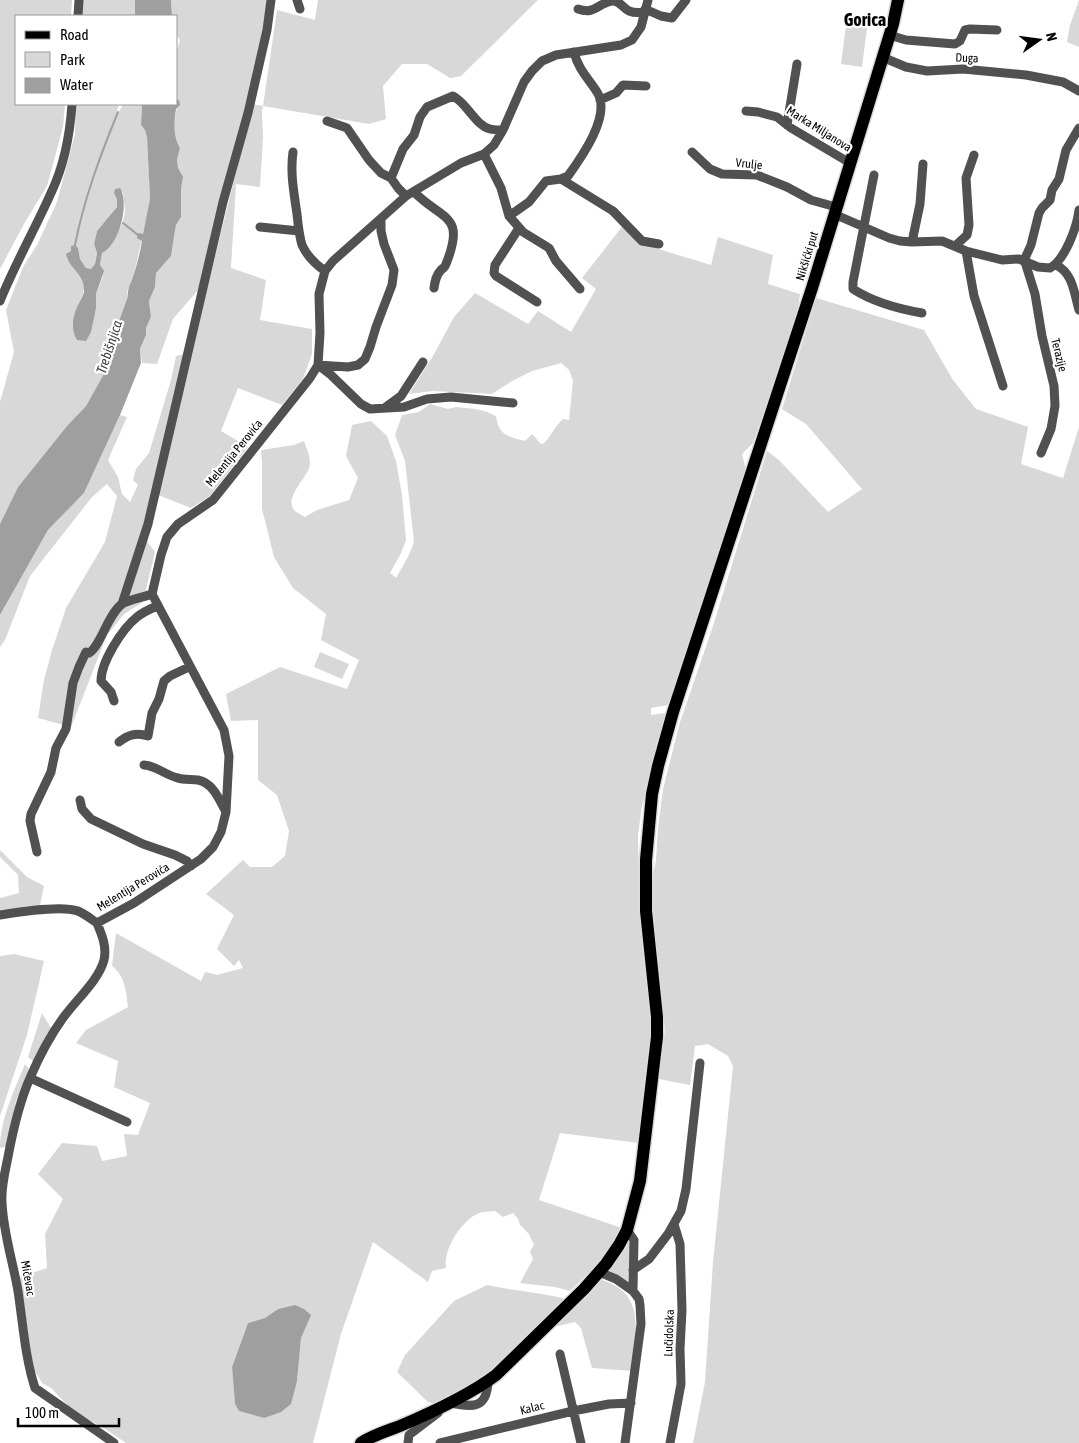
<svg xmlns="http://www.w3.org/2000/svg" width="1079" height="1443" viewBox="0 0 1079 1443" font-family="'Asap Condensed',sans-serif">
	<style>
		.green { fill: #d8d8d8; fill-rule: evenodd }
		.water { fill: #9f9f9f }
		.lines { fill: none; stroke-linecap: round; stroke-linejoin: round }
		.stream { stroke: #9f9f9f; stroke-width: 2 }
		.primary-casing { stroke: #dbdbdb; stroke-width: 15 }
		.street { stroke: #515151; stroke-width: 9 }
		.primary { stroke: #000; stroke-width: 12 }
		.labels { text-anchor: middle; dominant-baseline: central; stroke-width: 4.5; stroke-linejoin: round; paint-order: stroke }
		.street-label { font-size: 12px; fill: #000; stroke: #fff }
		.water-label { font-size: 14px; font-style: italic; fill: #404040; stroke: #fff }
		.district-label { font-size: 18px; font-weight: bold; fill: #000; stroke: #fff }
	</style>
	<rect width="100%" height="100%" fill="#fff"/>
	<path class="green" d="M0,0H72L71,16H16V104H65L63,127L47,186L25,222L0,269Z
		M83,0H135V16H82Z
		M171,0H271L205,282L173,319L157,364L142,363L140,349L146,335V328L151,317L149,301L155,287L156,273L171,256L176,225L181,217V189L183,178L178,168L177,160L180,148C172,134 174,116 179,100L176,99V54L180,40L176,35V16H172Z
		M318,0H538L461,76L450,78L427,64H402L383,86L386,119L369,124L263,106L262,112L263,137L260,187L236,184L231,268L266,280L260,320L312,329V354L303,379L282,405L238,388L221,431L248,447L209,497L191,508L158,495L146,540L155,552L143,602L124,614L107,635L71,727L38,718L44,680L52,650L66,608L105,542L117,496L107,484L92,497L30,576L5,640L0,647V615L48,530L84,493L120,415L127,417L108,460L118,477L122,494L130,502L138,485L133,480L136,469L149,453L171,380L176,356L191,353L253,104L263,106L277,10L315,20Z
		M1079,0V47L1067,42L1070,25Z
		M846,25L867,28L862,67L841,64Z
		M76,104H119L117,111L119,112L123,104H142L141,125L145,130L147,137L150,199L148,211L133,279L127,291L128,296L118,324L119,329L113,338V351L105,372L86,406L67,426L18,487L0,524V402L14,352L6,310L23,267L37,245L57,202L75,134ZM123,192C123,199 125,205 125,212C124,223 111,248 102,253L100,265L103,276L96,294V308L78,305C95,274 71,277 67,254L78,248L80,259L86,268L91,270L95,264L97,253L94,244L97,231L117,207V199Z
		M625,223L652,247L711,265L718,237L773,255L768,284L800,294L797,317L753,443L742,454L746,470L669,705L651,708V715L666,713L642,806L638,835L639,881L652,1022L639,1143L560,1133L539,1200L622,1228C608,1254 591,1271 570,1291L555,1287L520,1283L533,1259L530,1251L534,1245L529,1234L520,1225L518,1219L513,1213L503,1217L495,1211C490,1212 484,1211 479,1213C462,1220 443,1249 446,1268L432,1271L428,1282L373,1242L341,1334L313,1443H126L107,1430L72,1410L51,1388L42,1383L35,1371L31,1354L20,1277L47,1268L45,1234L63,1199L38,1174L62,1143L97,1146L102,1161L127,1156L124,1134L138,1135L150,1103L114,1087L118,1061L76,1043L86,1030L128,1007C126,990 125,976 112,966L116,933L201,981L205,972L217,975L243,968L239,960L234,966L217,949L234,915L206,894L243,860L250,867H272L285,856L289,831L277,795L258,780V720L231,721L226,694L280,667L347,689L359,660L321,640L326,614L293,588L274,557L262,509V462L261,450L294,445L304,441C307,450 312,459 309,468C305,480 283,499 295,511C297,513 302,515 305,517L317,510L349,500L358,478L346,456L352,425L371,421L387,436L396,461L402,495L406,540L401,553L390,573L396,578L409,555L414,542L405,461L395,435L402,415L419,412L430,404L448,409L456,407L476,409L487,412L496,416C498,435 509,437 525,441L532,434L540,443L543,444C551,437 554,427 563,419L569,420L573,381L569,370L561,363L532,371L512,381L492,394L433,391L409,394L433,356L454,317L475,293L528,324L538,311L571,332L596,289L582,278ZM295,1305L301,1338L297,1381L264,1418L239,1411L235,1404L232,1367L248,1323L265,1318L278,1309Z
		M816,298L924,330L953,380L976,409L1028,427L1021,464L1063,478L1079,427V1443H693L705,1382L713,1262L733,1066L728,1056L708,1044L695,1046L690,1085L659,1079L665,1030L652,915V879L656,860L658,827L663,789L680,722L712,629L767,451L779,460L828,512L862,489L806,424L782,409Z
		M320,652L349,664L342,679L314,667Z
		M0,850L27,877L44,886L39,910L0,915V898L19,893L18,875L0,857Z
		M14,954L44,961L27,1035L0,1116V956Z
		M42,1013L51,1028L33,1061L28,1057Z
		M25,1064L30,1070L16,1101L6,1147L0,1148C0,1120 14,1091 25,1064Z
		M626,1240H629L631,1243L629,1283L606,1272Z
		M598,1279C648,1292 635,1331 632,1371L592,1368L581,1328L575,1322L558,1326L554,1322Z
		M487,1285C513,1291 540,1292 566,1299L479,1383L435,1404L428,1402L397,1372L405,1355L454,1301Z"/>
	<path class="water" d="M135,0H171L172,16H135Z
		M176,99L179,100L180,105L176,109C174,122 173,136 180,148L177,160L178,168L183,177L181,189V217L176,225L171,256L156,273L155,287L149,301L151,317L146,328V335L140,349L141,363L120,415L84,493L48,530L0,615V524L18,487L67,426L86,406L105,372L113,351V338L119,329L118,324L128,296C127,289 131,283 133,277C137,265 140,253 142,241L137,238L138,233L143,234L150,199L147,137L145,130L141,125L142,104H176Z
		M120,188C130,204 119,245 102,253L100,265L104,271L96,294V308L91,332L86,341L77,340C70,328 73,314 79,303C81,299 83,296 84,292C85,273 70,271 66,254L71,251V246L75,245L78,248L80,259L86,268L91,269L95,264L97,253L94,244L97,231L117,207V199L114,193L115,189Z
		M295,1305L304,1309L311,1315L301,1338L297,1381L291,1404L281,1412L264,1418L239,1411L235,1404L232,1367L248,1323L265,1318L278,1309Z"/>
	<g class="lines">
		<path class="stream" d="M123,223L138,235
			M75,245C84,199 100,156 118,112"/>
		<defs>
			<path id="primary" d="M361,1443C373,1435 387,1431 400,1426C433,1412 468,1396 496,1375L584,1289L606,1264L619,1245L627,1230L640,1181L657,1037V1017L646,911V860L652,794L658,766L673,712L812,288L893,24L898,0"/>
		</defs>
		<use href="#primary" class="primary-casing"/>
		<path class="street" d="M297,0L300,9
			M578,9C595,15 598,3 612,1C619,0 623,8 629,11C634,13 639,13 645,12
			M645,9L661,16L672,18L686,0
			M78,16L79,0
			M889,35L906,40L955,44L960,41L965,30L970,29L997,30
			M882,57L906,67L927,71L963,69L1026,75L1063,82L1079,91
			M600,100L616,93L623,85L646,86
			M746,111L758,112L777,117L791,128L850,163
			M327,121L347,128L369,160L381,173L391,178
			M787,125L797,64
			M293,152C290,173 294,193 297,214C298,224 299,235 302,245C307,256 315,264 325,271
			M692,152L710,169L722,174L757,175L787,187L811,200L836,207
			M484,154L501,188L509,216L523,232L549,248L556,261L580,289
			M874,175L853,282V289C873,302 899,309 922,313
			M561,179L613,211L642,241L659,244
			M414,192C443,221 466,214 446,264C444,269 445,266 441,270C436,275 435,281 434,288
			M406,196L398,188L391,178L403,149L414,135L420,117L427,107L453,96C467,103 475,125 490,129C494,130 499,130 503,130
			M834,214L889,238L900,241L912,242L942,241L966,251L1002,260L1019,259L1038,267L1050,268C1065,260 1077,227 1079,210
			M509,216L529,202L546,181L561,179L568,176C581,158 612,115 597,92C588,78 578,69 574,52
			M381,219V231L384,244L394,270L392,285L376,327L370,347L365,359L358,365L348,367L318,365L331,375L361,404L370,409L404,407L427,399L451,397L513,403
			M260,227L299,231
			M519,228L495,265L494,273L496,276L537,302
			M912,242L920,204L923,164
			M955,246L967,235L969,225L966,178L974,155
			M966,251L974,296L1003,386
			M1056,265C1073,273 1074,293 1079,310
			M0,301C15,264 35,229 51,193C64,166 70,134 72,104
			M386,407L401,396L423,362
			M1041,453L1051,429L1055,406L1054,386L1042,336L1035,294L1025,262L1026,256L1031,245L1039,213L1042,208L1050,200L1052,190L1059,179L1066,150L1079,128
			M122,604L148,524L223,202L248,113L267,30L271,0
			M114,701L111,692L101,681C101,662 122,629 137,617C143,612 150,609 157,606
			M119,742C128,735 136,732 148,736L152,713L159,699L164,681L170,676L189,667
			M144,765C157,766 165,775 178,778C184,780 191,779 198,780C213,783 219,799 226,812
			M80,800L82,809L91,819L143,844L175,855L187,861L191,866
			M37,852L30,821L31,814L51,772L56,748L66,729L73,683L79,667L86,652L89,653C100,647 108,614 122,604C128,600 144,597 152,594
			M0,915C18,912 61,905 78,911C85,914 91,919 97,923L134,903L201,859L213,847L221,832L226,812L229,756L224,730L152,594L161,555L167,537L178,524L213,500L310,378L318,365L320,333L319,294L325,271L333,261L406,196L461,163L484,154L494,145L503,130L524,82L532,71L542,61L556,55L621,45L632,40L641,27L648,0
			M97,923C102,935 107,947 104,960C99,980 75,1001 63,1018C50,1036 39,1057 30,1078C19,1103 13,1130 8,1157C5,1172 1,1187 2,1202C3,1232 13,1262 18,1291C23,1324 25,1357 35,1388L114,1443
			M30,1078L127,1122
			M633,1270L649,1259L668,1234L681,1211L686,1189L700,1063
			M599,1272L616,1279L633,1291
			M560,1354L581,1443
			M449,1403C472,1407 487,1410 488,1381
			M408,1443L409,1435L438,1413
			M440,1443L573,1411L609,1404L631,1403
			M625,1443L641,1324L640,1305L639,1299L633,1291L634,1240L627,1230
			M670,1443L681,1384L680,1349L682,1310L680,1244L674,1224"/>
		<use href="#primary" class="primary"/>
	</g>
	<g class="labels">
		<g class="street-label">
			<text transform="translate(967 58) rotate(2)">Duga</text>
			<text transform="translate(819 129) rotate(32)">Marka Miljanova</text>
			<text transform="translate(749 164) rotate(6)">Vrulje</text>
			<text transform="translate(807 256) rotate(-73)">Nikšićki put</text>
			<text transform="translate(1059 355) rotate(76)">Terazije</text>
			<text transform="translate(234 453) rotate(-51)">Melentija Perovića</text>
			<text transform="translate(133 887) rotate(-31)">Melentija Perovića</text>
			<text transform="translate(28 1278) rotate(80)">Mičevac</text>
			<text transform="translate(669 1333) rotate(-88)">Lučidolska</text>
			<text transform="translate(532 1408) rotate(-14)">Kalac</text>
		</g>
		<g class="water-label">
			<text transform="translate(109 347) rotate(-72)">Trebišnjica</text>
		</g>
		<g class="district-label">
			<text x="865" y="19">Gorica</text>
		</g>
	</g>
	<rect x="15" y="15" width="162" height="90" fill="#ffffff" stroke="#999999"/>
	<rect x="25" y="31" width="25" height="8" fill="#000000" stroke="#999999"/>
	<text x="60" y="40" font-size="15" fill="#000000">Road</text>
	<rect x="25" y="52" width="25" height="15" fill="#d8d8d8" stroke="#999999"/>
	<text x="60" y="65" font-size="15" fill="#000000">Park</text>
	<rect x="25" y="78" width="25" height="15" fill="#9f9f9f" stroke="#999999"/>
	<text x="60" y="90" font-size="15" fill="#000000">Water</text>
	<g transform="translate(1039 40) rotate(76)" stroke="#ffffff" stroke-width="4" paint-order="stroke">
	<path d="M0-4L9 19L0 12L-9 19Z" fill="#000000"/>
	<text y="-8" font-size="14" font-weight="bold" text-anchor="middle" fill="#000000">N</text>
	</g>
	<path d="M18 1418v8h101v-8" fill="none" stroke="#000000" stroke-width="2.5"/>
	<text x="25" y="1418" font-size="15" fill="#000000" stroke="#ffffff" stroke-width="4" paint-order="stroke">100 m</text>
</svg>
